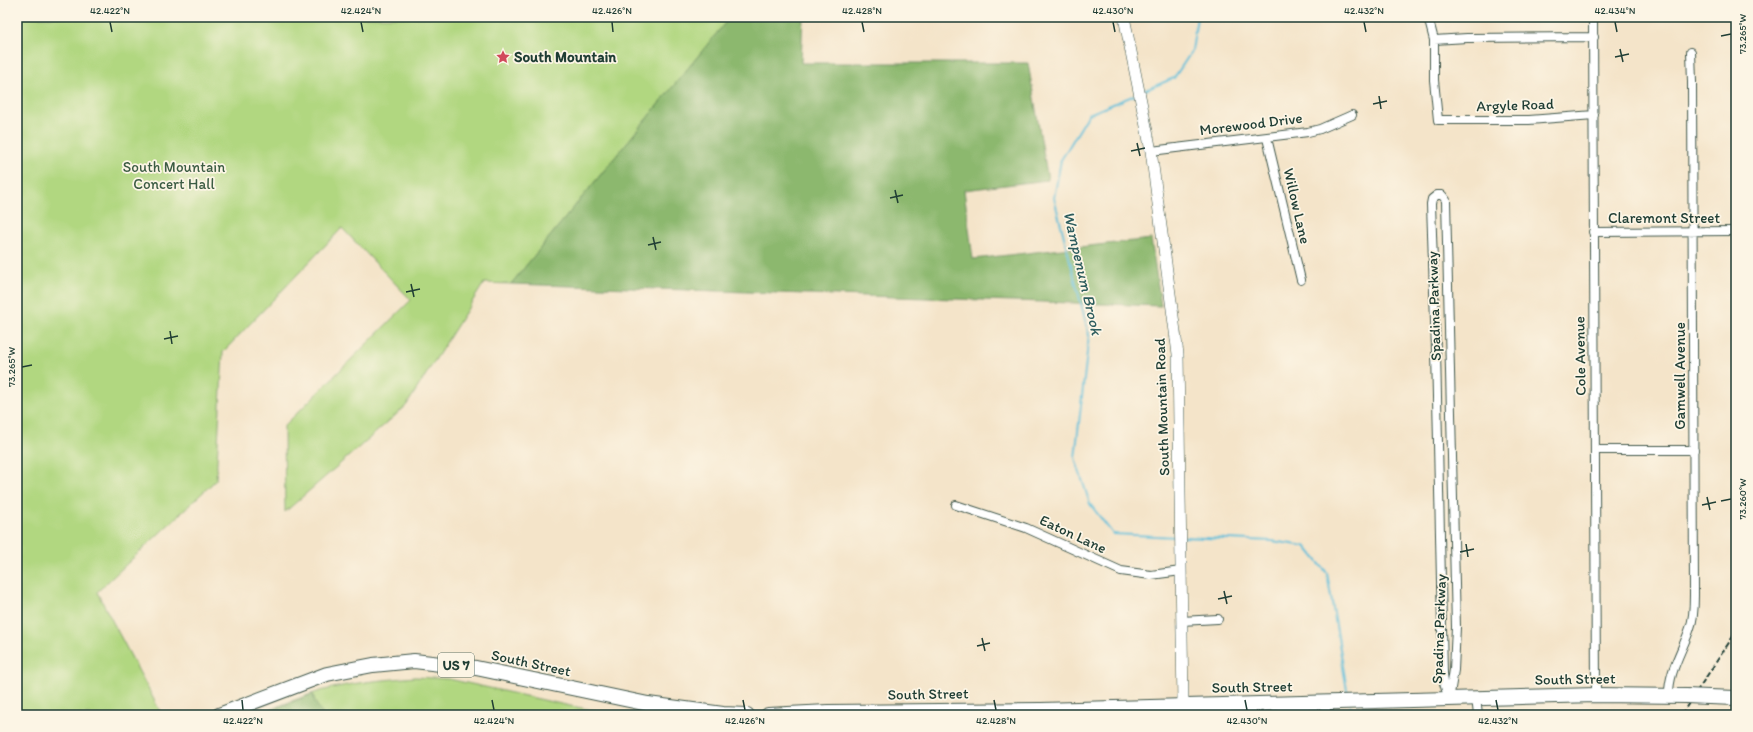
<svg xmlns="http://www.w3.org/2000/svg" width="1753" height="732" viewBox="0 0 1753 732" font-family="Itim,sans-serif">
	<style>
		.green { fill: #b1d780; stroke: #688a5a }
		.forest { fill: #8cb86e; stroke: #567a51 }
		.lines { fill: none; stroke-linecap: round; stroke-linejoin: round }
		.stream { stroke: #5cbeda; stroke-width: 2 }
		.street-casing { stroke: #3f564a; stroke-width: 10 }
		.secondary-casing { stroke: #3f564a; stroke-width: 12 }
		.highway-casing { stroke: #3f564a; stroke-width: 16 }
		.street { stroke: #fff; stroke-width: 8 }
		.secondary { stroke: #fff; stroke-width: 11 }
		.highway { stroke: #fff; stroke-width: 14 }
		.rail { stroke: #1f3d34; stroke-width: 2; stroke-dasharray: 6 3; stroke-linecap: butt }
		.highway-bridge-casing { stroke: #3f564a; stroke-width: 16; stroke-linecap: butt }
		.highway-bridge { stroke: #fff; stroke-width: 14 }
		.ticks { fill: none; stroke: #1f3d34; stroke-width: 1.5 }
		.labels { text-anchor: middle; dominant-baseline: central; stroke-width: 3.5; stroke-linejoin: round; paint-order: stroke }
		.shield { fill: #fcf5e5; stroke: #617469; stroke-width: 1 }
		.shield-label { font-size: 14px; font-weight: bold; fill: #1f3d34 }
		.poi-label { font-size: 15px; font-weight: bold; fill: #1f3d34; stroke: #fcf5e5; text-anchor: start }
		.street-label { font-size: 15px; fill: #1f3d34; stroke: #fcf5e5 }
		.park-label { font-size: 15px; fill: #3c5c43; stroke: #fcf5e5 }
		.water-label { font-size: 16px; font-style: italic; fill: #2e5d5e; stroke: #fcf5e5 }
		.neatline { fill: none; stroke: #1f3d34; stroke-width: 1.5 }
		.ticks-label { font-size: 10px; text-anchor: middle; fill: #1f3d34 }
	</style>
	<rect width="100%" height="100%" fill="#fcf5e5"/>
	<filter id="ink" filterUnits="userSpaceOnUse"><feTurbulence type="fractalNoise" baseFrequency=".025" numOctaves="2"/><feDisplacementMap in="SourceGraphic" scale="8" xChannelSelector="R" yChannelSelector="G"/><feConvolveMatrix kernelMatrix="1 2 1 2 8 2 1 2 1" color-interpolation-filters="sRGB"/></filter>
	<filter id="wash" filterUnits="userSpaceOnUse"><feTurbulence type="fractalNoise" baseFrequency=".012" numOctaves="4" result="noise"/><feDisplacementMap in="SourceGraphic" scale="16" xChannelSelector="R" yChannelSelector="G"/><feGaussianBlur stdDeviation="0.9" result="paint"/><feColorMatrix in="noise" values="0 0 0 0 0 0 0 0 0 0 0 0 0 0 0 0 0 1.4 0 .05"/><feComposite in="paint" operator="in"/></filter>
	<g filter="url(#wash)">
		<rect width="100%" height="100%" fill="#f4e4c9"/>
		<path class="green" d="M17,17H730L511,284L484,283L406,406L285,512L284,426L411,300L342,228L223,352L216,480L97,592L162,715H17Z
			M415,677L449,679L570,706L623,715H258C279,706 300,697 321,691C352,682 384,680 415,677Z"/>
		<path class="forest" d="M730,17H803L801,63H1028L1048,180L964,190L973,259L1151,239L1161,306L511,284Z
			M313,694L315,702L323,715H258Z"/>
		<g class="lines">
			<path class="stream" d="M1143,91L1174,78L1192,51L1197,17
				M1135,95L1089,114L1061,160L1054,198L1089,335L1075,458L1090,504L1113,534L1177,537
				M1183,537L1272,541L1305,546L1327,573L1348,696
				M1350,706L1352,715"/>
		</g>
	</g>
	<g filter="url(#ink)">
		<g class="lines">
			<defs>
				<path id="street" d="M1428,17L1434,40V80L1438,120H1529L1594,115
					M1593,17L1596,695
					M1434,40L1467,38L1594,37
					M1267,138L1301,280
					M1151,151L1308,132L1320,129L1352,115
					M1437,195H1442L1446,200L1456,627L1454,670L1449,700L1444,683L1443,673L1436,351L1431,204L1432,199Z
					M1593,232L1736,231
					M1596,450H1694
					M956,505L1026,528L1121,571L1151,575L1181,571
					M1181,621L1218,619
					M1669,696C1668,672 1683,650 1690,628C1694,618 1694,606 1694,595L1692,82L1691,52
					M1476,698L1478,715
					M1326,702V715"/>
				<path id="secondary" d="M1124,17L1151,151L1178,354L1183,705"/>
				<path id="highway" d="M1709,697L1736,698
					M219,715L327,674L373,665L414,661L476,668L648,704L723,714L747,715
					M768,715L828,712L1041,710L1596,695L1686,696"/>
			</defs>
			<use href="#street" class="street-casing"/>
			<use href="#secondary" class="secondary-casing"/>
			<use href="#highway" class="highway-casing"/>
			<use href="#street" class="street"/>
			<use href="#secondary" class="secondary"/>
			<use href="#highway" class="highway"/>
			<path class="rail" d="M1681,715L1736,632"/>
			<defs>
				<path id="highway-bridge" d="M1686,696L1709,697"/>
			</defs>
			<use href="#highway-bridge" class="highway-bridge-casing"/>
			<use href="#highway-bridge" class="highway-bridge"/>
		</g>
	</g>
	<path class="ticks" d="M110,22L112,32M361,22L363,32M612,22L613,32M862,22L864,32M1113,22L1115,32M1364,22L1366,32M1615,22L1617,32M1721,36L1731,34M1620,49L1623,62M1615,57L1629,54M1379,96L1381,109M1373,104L1387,101M1137,143L1140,156M1131,151L1145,148M895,190L898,203M890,198L903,195M653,237L656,250M648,245L661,242M411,284L414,297M406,292L420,289M170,331L172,344M164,339L178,336M22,367L32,365M1707,497L1710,510M1721,501L1731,499M1702,505L1716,502M1466,544L1468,557M1460,552L1474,549M1224,591L1227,604M1218,599L1232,596M982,638L985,651M977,646L990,643M242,700L243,710M492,700L494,710M743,700L745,710M994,700L996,710M1245,700L1247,710M1496,700L1498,710"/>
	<defs>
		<symbol id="sight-bare" viewBox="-9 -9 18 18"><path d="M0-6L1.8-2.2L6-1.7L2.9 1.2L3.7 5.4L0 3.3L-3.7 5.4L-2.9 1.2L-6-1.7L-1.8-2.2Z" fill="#d1495b" stroke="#fcf5e5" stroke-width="2.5" paint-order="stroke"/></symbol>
	</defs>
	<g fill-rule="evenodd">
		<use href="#sight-bare" x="493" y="47" width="20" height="20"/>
	</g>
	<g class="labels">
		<rect class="shield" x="438" y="653" width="36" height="24" rx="3"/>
		<g class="shield-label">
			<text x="456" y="665">US 7</text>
		</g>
		<g class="poi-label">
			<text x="514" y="57">South Mountain</text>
		</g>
		<g class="street-label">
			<text transform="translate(1515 105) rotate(-2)">Argyle Road</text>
			<text transform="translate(1251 124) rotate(-7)">Morewood Drive</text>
			<text transform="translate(1297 206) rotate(77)">Willow Lane</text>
			<text x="1664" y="218">Claremont Street</text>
			<text transform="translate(1434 306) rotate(-92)">Spadina Parkway</text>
			<text transform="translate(1580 356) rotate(-91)">Cole Avenue</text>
			<text transform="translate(1680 376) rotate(-90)">Gamwell Avenue</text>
			<text transform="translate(1162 407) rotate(-92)">South Mountain Road</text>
			<text transform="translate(1073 534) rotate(25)">Eaton Lane</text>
			<text transform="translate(1439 629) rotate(-88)">Spadina Parkway</text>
			<text transform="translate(531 663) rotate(12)">South Street</text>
			<text transform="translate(1575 679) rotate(-1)">South Street</text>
			<text transform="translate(1252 687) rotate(-1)">South Street</text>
			<text transform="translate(928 694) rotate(-1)">South Street</text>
		</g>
		<g class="park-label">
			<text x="174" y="167">South Mountain<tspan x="174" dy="17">Concert Hall</tspan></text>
		</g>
		<g class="water-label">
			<text transform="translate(1083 273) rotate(77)">Wampenum Brook</text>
		</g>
	</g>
	<rect width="1753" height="732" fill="none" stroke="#fcf5e5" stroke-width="44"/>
	<rect x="22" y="22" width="1709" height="688" class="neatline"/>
	<g class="ticks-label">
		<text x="110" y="14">42.422°N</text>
		<text x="361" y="14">42.424°N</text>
		<text x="612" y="14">42.426°N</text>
		<text x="862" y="14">42.428°N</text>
		<text x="1113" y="14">42.430°N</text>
		<text x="1364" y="14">42.432°N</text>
		<text x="1615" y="14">42.434°N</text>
		<text transform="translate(1742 34) rotate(-90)" y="4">73.265°W</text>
		<text transform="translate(11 367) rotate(-90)" y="4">73.265°W</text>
		<text transform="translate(1742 499) rotate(-90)" y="4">73.260°W</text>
		<text x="243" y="724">42.422°N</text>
		<text x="494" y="724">42.424°N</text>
		<text x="745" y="724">42.426°N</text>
		<text x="996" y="724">42.428°N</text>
		<text x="1247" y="724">42.430°N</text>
		<text x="1498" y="724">42.432°N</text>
	</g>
</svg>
